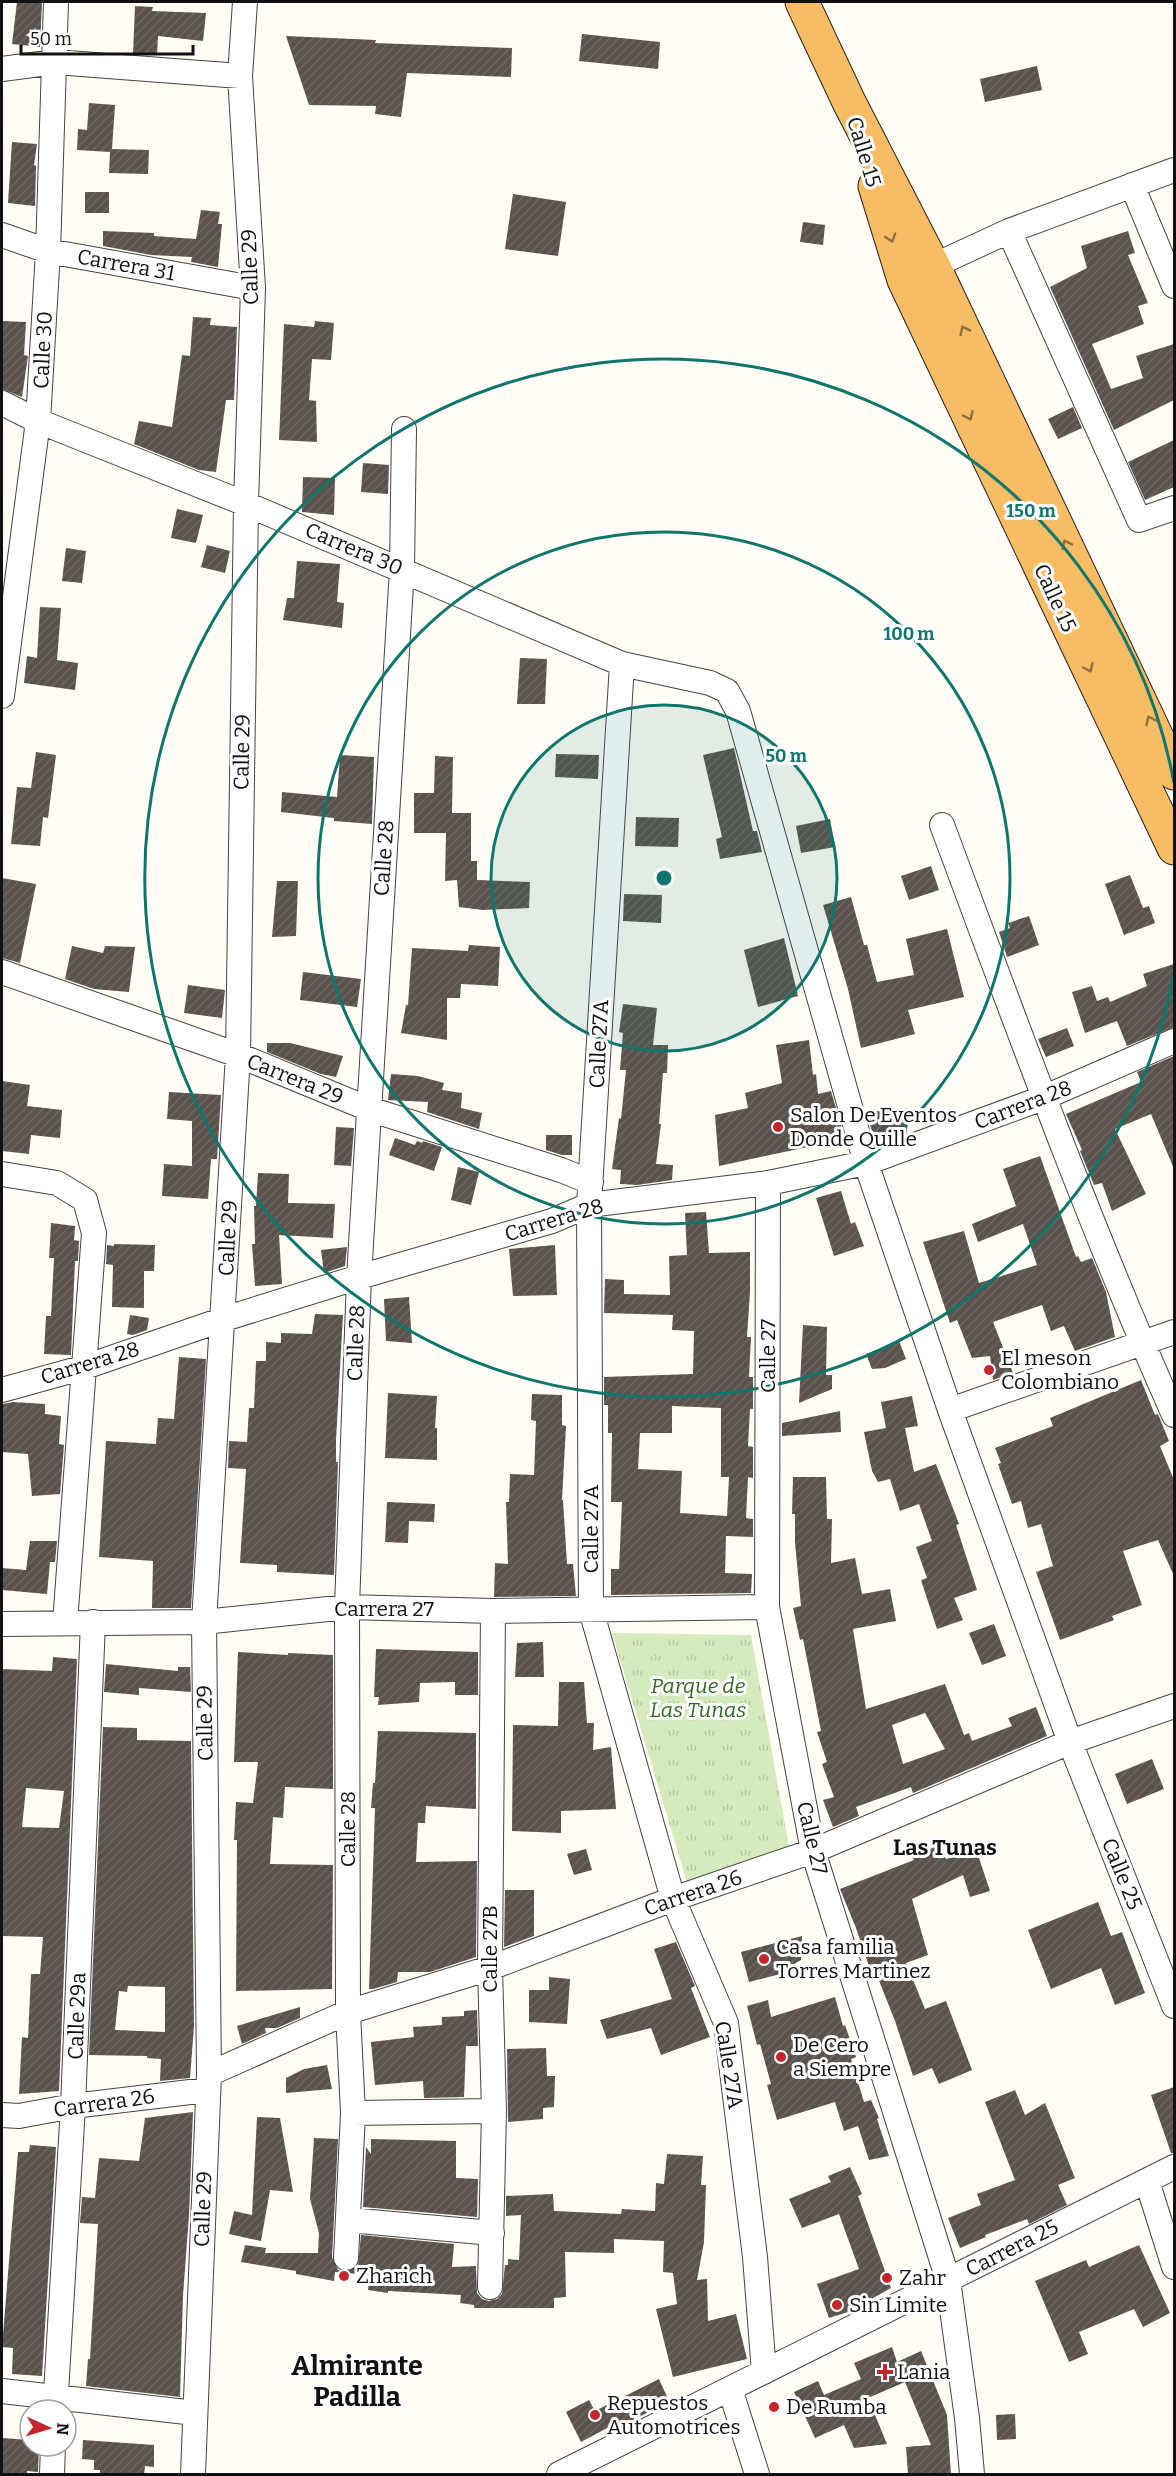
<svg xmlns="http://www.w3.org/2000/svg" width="1176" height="2476" viewBox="0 0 1176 2476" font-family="Bitter,serif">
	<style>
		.grass { fill: url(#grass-tufts) }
		.building { fill: url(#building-hatch); fill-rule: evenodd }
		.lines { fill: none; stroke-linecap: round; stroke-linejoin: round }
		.minor-casing { stroke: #444; stroke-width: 26 }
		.trunk-casing { stroke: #222; stroke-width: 35 }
		.minor { stroke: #fff; stroke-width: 24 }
		.trunk { stroke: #f7bc64; stroke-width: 33 }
		.oneway { stroke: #906f3f }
		.ring { fill: none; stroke: #0f766e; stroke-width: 3 }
		.poi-dot { fill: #c4262e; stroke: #fff; stroke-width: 2 }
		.labels { text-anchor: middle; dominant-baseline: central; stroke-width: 6; stroke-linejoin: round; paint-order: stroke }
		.street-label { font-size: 21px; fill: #111; stroke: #fff }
		.poi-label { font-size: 21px; fill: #111; stroke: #fff; text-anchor: start }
		.park-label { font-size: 21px; font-style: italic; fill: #2f6b1f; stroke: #fff }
		.neighbourhood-label { font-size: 22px; font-weight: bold; fill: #111; stroke: #fff }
		.district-label { font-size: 27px; font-weight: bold; fill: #111; stroke: #fff }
		.centre { fill: #0f766e; stroke: #fff; stroke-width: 3 }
		.ring-label { font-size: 18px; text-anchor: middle; font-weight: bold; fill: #0f766e; stroke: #fff; stroke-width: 6; stroke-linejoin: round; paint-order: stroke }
	</style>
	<defs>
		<pattern id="grass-tufts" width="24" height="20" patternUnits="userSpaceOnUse" patternTransform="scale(1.5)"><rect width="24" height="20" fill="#d5ebbd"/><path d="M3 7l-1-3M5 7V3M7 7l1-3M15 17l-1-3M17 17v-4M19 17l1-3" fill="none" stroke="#b6c8a1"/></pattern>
		<pattern id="building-hatch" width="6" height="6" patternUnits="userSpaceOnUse" patternTransform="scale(1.5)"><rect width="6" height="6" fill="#5a524d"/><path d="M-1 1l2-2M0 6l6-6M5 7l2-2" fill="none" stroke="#6d6662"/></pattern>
	</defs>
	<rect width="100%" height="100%" fill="#fffdf5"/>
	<path class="grass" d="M612,1633L751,1635L789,1847L689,1889Z"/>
	<path class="building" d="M17,2H42L40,47L12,44Z
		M135,6L153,7L152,11L206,13L203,41L158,36L157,55L133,54Z
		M582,34L660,42L658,69L579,61Z
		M286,36L376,40L375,43L512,48L511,77L407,73L401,117L375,114L376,106L309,105Z
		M1037,66L1042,90L985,102L980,79Z
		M89,103L115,105L112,149L149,150L148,174L109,173L110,152L77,150L78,129L87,130Z
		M12,142L37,144L34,165L36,166L35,206L8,203Z
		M85,192H109V213H85Z
		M513,194L566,202L558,256L505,249Z
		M201,210L220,212L218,224H222L218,267L191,262L192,257L151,255L103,246V231L154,233V236L196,239Z
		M803,222L825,225L823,245L800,242Z
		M1128,231L1135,253L1128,255L1148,303L1138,306L1144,324L1092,344L1111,389L1143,378L1136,356L1174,344V400L1114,430L1050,287L1087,268L1081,246Z
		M193,317L211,318L210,325L237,327L234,400H226L216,472L199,470L134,444L139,421L172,427L182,355L190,356Z
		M2,321L26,322L24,355L28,356L22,397L2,389Z
		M315,321L334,323L331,360L312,359L309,400L316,401L317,442L279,440L284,324L314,327Z
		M1073,407L1082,428L1058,439L1048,419Z
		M1174,440V487L1145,500L1128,462Z
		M363,463L389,465L388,494L361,492Z
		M303,477L335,478L334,515L302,512Z
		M177,509L203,515L196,543L171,538Z
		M207,545L230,551L225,573L201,567Z
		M66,548L86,551L82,583L62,581Z
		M297,561L340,564L337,602L344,603L342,628L283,620L287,598H294Z
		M40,607L61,608L57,660L78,663L75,690L24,683L27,656L37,658Z
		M520,658L547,659L545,704H517Z
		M734,748L753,831H757L762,852L720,859L716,839L722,837L703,755Z
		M36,752L56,755L48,818L43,817L40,846L11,844L17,787L31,788Z
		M556,754L599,755L598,779L555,777Z
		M340,755L374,757L372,824L334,821V818L281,812L282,792L337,797Z
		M435,756L453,757L452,813H471V861H477V880L530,882L529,908L483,910L459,907L457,880L445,881L446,833H414V793H434Z
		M636,817L679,818L678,847L635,846Z
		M830,819L835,847L801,853L796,826Z
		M931,866L939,890L909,900L901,876Z
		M1130,875L1143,908L1149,906L1155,923L1124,935L1105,884Z
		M2,878L36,884L20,963L2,958Z
		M277,881H298L296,936L272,937Z
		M624,894L662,895L661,923L623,921Z
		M851,897L864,945H867L877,982L914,975L906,939L947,929L964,997L908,1010L915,1034L861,1048L848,989L823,905Z
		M1029,916L1039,945L1007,957L999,932L1010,928L1008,923Z
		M784,938L798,996L758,1007L744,950Z
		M469,945L500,947L498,986L461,984L460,998H447V1040L401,1033L406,1005H408L412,948L468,951Z
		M72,946L103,953L105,946L135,947L129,992L94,989L65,979Z
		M1174,964V1027L1127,1046L1117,1021L1085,1033L1072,992L1092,986L1097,1001L1108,997L1110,1002L1147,986L1143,974Z
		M303,972L361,979L357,1007L300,1000Z
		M188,985L225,990L222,1018L184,1013Z
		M623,1004L657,1008L653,1045H668L667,1073H663L659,1124H661L656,1164L673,1165L672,1180L637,1185L620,1184L621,1170L612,1169L619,1118L621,1119L626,1070H620L623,1033L619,1032Z
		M1067,1028L1074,1046L1046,1057L1038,1039Z
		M809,1040L813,1075L816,1074L818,1094L831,1091L845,1139L719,1166L715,1115L748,1108L745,1093L782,1083L776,1045Z
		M267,1043H290L343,1056L336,1077L321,1074L267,1052Z
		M1174,1056V1169L1151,1114L1115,1129L1146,1194L1112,1211L1102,1183L1094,1185L1080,1151L1082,1150L1066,1114L1141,1082L1137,1072Z
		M391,1074L418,1076L444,1083L442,1090L462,1093L461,1108L482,1113L479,1129L427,1112L428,1102L388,1100Z
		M2,1081L30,1085L27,1106L62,1110L60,1138L31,1135L29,1154L2,1151Z
		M169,1092L221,1095L217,1159H211L208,1199L162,1196L164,1164L192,1166V1121L167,1119Z
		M908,1108L907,1133L876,1144L866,1112Z
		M336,1127L354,1128L351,1166L334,1165Z
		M546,1135H572V1155H562L546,1150Z
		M395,1138L415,1145L417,1141L422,1143L423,1141L442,1147L434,1171L389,1155Z
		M1040,1156L1076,1257L1078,1256L1081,1262L1092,1258L1106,1292L1115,1337L1075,1351L1064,1326L1051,1331L1042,1305L993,1322L1013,1373L993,1380L990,1356L972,1358L957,1320L950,1323L923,1242L964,1231L979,1283L1037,1265L1023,1224L978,1242L972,1224L1016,1206L1003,1169Z
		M458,1167L479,1172L471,1205L451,1200Z
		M258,1173L289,1174L288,1203L335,1204L333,1238L279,1235L282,1284L255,1286L252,1244H255L254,1206H256Z
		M841,1191L851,1224L855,1222L864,1246L834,1256L816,1198Z
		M706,1212L709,1253L750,1252V1292L747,1337H751L749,1377H753V1409H750L748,1446L753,1447V1478L748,1477L746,1518L753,1519V1537L726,1536L725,1573L752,1574L751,1593L611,1595V1569H619L622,1502H611L612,1433H608V1405H604V1377L693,1374L694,1331L672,1330L673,1315L604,1313L605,1279L624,1280V1294L670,1295L669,1256L687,1255L685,1213ZM672,1406L721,1408V1477H729L727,1516L680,1513L682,1471L638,1469L640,1433H672Z
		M51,1223L75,1226L74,1240L79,1241L78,1261H75L71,1355L44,1354L46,1316H51L54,1258H49Z
		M114,1244L155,1245L154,1271H144V1308L112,1307L113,1265L106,1264L107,1245L114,1246Z
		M555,1245L557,1295L513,1296L509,1249Z
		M347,1247L345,1266L324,1273L321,1250Z
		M409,1297L412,1343L386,1341L384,1299Z
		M315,1314L343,1315L336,1440V1462H338L334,1575L277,1572V1565L240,1563L246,1469L228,1468L229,1441L247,1442L249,1408H254L256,1361H266V1342L281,1343V1333L312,1334Z
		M130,1315L149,1318L147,1330L133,1335L127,1334Z
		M803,1325L827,1327L826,1375H832V1389L799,1403Z
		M899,1341L906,1359L885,1368L872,1369L866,1354Z
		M179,1357L206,1359L191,1608H152L153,1561L99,1557L106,1441L156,1444L158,1418L174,1419Z
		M1141,1380L1155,1415L1158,1414L1169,1441L1160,1446L1174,1480V1576L1158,1540L1123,1551L1142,1605L1112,1616L1114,1620L1060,1640L1036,1572L1053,1566L1041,1524L1028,1528L1021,1501L1012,1504L998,1464L1001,1463L995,1448L1053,1426L1050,1418Z
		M388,1393L437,1396L435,1428H437V1460L385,1458Z
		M532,1394L562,1395V1425L566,1426L562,1500H563L567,1564H573L576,1596L494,1597L495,1563L508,1564L506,1502H509L510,1474L534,1475L536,1421L531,1420Z
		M912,1396L918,1426L905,1428L914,1472L936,1464L959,1524L956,1525L977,1590L954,1598L963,1620L937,1629L921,1580L927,1578L916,1547L932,1541L919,1504L900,1511L890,1479L878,1482L872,1471L864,1432L886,1428L881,1402Z
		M13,1402L45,1404V1414L61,1416L59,1444L64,1445L60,1494L32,1496L28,1454L2,1452L3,1404Z
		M840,1411L841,1432L782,1436V1423Z
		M793,1477H826L827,1519H832L831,1563L855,1558L862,1594L890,1589L896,1621L853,1629L866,1709L945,1684L964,1735L969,1733L972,1741L1012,1726L1008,1718L1036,1707L1047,1736L913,1793L911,1787L856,1807L859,1816L833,1827L823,1800L834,1797L822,1764L827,1762L817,1732L821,1731L803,1639L800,1640L793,1608L801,1606L795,1543V1514H792ZM925,1713L945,1749L903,1764L892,1725Z
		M387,1502L435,1504L434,1522L409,1521L408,1543L385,1542Z
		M30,1541H57L55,1562H50L47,1594L2,1590V1568L26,1570Z
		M994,1624L1006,1656L982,1665L969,1633Z
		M543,1642L544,1677H515L517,1643Z
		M376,1649L478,1652V1695H455V1682L420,1683L419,1702L378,1705L379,1697H374Z
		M238,1652L288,1655V1653L333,1655V1789L285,1787L283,1818L273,1817L270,1864L333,1865L332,1989L236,1991L237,1840H234L236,1802L253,1803L258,1762H234Z
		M53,1657L77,1659L59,2091L19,2094L22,2037L28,2038L31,1974H40L43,1937L2,1936V1669L52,1671ZM26,1788L64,1791L59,1828L22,1827Z
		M106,1664L178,1671V1667H190L191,1692L139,1688V1695L104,1692Z
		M559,1682H584L587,1723H594L593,1750L611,1747L616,1809L561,1811V1833L512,1831L513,1725L558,1726Z
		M103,1727L137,1728V1740L191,1741L194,2026L190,2078L160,2081L161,2059L147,2058V2056L89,2055ZM128,1986L165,1987V2032L115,2030L119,1991L127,1992Z
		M378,1731L476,1733V1809L426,1806L425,1823H418L416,1862L477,1861L476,1957L430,1972H398L397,1982L373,1989H369L375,1808H371L373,1783H375Z
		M1152,1759L1164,1789L1127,1804L1115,1774Z
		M939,1845L946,1859L976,1849L990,1891L970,1897L963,1875L912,1899L928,1955L906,1963L925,2009L946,2001L972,2070L939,2084L932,2068L913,2076L895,2021L876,1973L872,1975L856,1928L840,1889L914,1860L912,1857Z
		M586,1849L592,1870L574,1875L567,1854Z
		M505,1890H534V1936L504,1947Z
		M1098,1902L1111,1936L1122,1932L1145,1993L1115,2005L1101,1968L1051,1989L1028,1930Z
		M802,1936L801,1960L787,1968L788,1972L749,1982L741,1952Z
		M676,1942L695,1986L691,1988L710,2037L661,2055L651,2028L607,2039L600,2020L672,1999L654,1949Z
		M549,1977L570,1979L567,2024L529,2022V1990H549Z
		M835,1997L843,2026L845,2025L856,2057L851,2059L864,2102L871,2100L879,2118L877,2119L889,2156L869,2160L858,2126L844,2131L835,2102L777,2120L767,2085L771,2084L760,2044L757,2045L747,2006L768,2000L771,2017Z
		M300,2007V2018L277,2028H265L266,2033L242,2044L237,2026Z
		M477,2010L478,2046H466L464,2097L424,2098L423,2081L375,2085L371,2042L414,2037L413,2027L442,2025V2017L464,2016V2011Z
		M546,2048L547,2076H555L554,2107L543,2108V2119L508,2122L507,2049Z
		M327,2065L332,2089L286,2093V2078L304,2069Z
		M1174,2087V2153H1171L1151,2095Z
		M1015,2090L1025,2115L1045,2103L1075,2178L1058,2185L1067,2205L1029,2224L1027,2219L985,2235L986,2237L960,2248L948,2218L981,2205L977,2194L1015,2180L985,2102Z
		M193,2112L189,2215L183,2296L180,2397L86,2386L88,2359H90L98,2224L80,2223L82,2197L95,2198L99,2158L139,2161L145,2118Z
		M257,2117L280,2118L293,2192L270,2190L261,2241L229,2234L234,2211L252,2215Z
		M314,2138L338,2139L332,2257L338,2270L346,2272L358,2266L361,2235L454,2244L452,2267L476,2266L477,2293L482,2299L489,2301L497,2299L502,2294L505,2265H508V2259L519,2260L521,2215L506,2216V2196L553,2194L554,2211L621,2214L622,2209L655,2211L656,2183L664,2184L667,2154L703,2156L701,2185H706L704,2242L697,2280L707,2279L708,2321L736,2314L747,2359L673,2377L656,2309L677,2304L673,2273L663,2272L664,2241L614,2239V2253L565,2252L566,2297L554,2298V2308H474V2305L460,2303L461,2295L388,2291V2293L368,2290L370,2275L335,2272L334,2281L296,2274V2271L241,2262L245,2245L266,2248L265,2253H318L319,2233L310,2199Z
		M371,2139L456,2141V2178L478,2179L477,2217L363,2207L366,2147L371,2154Z
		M30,2145L56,2147L42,2376L12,2374L13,2348L2,2347L18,2152H29Z
		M850,2167L862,2194L858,2196L891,2288L848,2312L829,2318L817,2284L859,2269L839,2214L802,2228L789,2199L831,2182L828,2176Z
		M1139,2245L1170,2313L1143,2327L1134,2309L1079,2332L1088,2354L1069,2362L1035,2281L1086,2260L1089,2267Z
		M892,2347L897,2362L921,2351L947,2415L951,2475H908L906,2447L931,2445L905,2382L868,2398L887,2444L854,2448L844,2425L815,2438L794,2392L818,2381L824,2395L861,2379L854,2363Z
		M659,2379L669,2401L613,2431L611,2426L581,2442L566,2412L589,2400L595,2411Z
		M1015,2414L1016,2439L997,2440L996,2415Z
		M2,2438L30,2440V2446H39L38,2472L27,2471V2475H2Z
		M83,2440L154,2445V2467L145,2466L144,2475H100V2470H94V2460L82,2459Z"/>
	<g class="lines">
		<defs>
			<path id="minor" d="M2,69L55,62L240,76
				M1132,185L1174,286
				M1009,231L1139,520L1174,508
				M2,235L48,251L253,288
				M918,273L1009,231L1174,170
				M2,403L38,421L246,504L622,664L710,683L727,691L738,711L866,1163L950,1410L1070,1742L1174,2006
				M622,664L589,1205L591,1610L673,1899L726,2023L755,2257L764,2372
				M2,696L38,421L48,251L56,2
				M942,825C1016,1023 1088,1222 1174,1415
				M2,972L238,1055L369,1109L561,1170L591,1182
				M2,1174L57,1183L85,1200L94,1233L65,1623
				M768,1183L767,1607L813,1851L948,2280L967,2418L972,2474
				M2,1390L85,1367L224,1319L359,1277L552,1221L589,1205L768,1183L866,1163L1043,1098L1174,1041
				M950,1410L1174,1332
				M2,1624L204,1622L347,1607L493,1611L767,1607
				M209,2074L348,2012L490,1968L673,1899L813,1851L1070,1742L1174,1706
				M353,2113L494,2111
				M2,2115L19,2116L73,2106L207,2090
				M1147,2181L1174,2267
				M349,2220L492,2233
				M346,2258L353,2113L348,2012L347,1607L359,1277L402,569L404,429
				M490,2287L494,2111L490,1968L493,1611
				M730,2389L757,2474
				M2,2391L195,2413
				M55,2410L73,2106L93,1622
				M52,2474L53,2446
				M193,2474L209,2074L204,1622L238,1055L246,504L253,288L240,76L245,2
				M559,2474L1174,2167"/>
			<path id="trunk" d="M802,2L849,102L934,267L1174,773
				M875,186L904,280L1174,848"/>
		</defs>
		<use href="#minor" class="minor-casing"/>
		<use href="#trunk" class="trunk-casing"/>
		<use href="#minor" class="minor"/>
		<use href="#trunk" class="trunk"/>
	</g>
	<defs><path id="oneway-chevron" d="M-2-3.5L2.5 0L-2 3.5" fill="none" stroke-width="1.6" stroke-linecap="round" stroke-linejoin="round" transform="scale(1.5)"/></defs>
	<g class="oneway">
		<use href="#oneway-chevron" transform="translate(891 238) rotate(73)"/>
		<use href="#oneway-chevron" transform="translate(964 330) rotate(-116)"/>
		<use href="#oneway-chevron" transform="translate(969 416) rotate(65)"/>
		<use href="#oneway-chevron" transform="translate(1066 544) rotate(-116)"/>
		<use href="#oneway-chevron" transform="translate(1089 668) rotate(65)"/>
		<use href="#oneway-chevron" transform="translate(1150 720) rotate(-115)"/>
	</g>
	<circle cx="664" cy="878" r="173" fill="#0f766e" fill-opacity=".12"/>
	<g class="ring">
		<circle cx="664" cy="878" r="173"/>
		<circle cx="664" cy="878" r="346"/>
		<path d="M1174 973A519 519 0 1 1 1174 783"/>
	</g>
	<g class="poi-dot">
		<circle cx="778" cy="1127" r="6"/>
		<circle cx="989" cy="1370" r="6"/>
		<circle cx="764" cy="1959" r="6"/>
		<circle cx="781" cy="2057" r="6"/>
		<circle cx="344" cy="2276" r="6"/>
		<circle cx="887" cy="2278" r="6"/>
		<circle cx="837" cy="2305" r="6"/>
		<path d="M882 2363h6v6h6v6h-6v6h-6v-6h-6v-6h6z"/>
		<circle cx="774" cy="2407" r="6"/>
		<circle cx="595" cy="2415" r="6"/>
	</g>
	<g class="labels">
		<g class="street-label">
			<text transform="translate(864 152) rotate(73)">Calle 15</text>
			<text transform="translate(126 265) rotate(10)">Carrera 31</text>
			<text transform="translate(250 267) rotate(-92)">Calle 29</text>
			<text transform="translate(43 350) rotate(-87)">Calle 30</text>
			<text transform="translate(354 549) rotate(23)">Carrera 30</text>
			<text transform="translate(1055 598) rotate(65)">Calle 15</text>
			<text transform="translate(242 752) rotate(-89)">Calle 29</text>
			<text transform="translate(384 858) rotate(-86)">Calle 28</text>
			<text transform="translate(599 1044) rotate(-87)">Calle 27A</text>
			<text transform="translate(295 1079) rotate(22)">Carrera 29</text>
			<text transform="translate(1023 1105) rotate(-21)">Carrera 28</text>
			<text transform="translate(554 1220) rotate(-17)">Carrera 28</text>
			<text transform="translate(228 1238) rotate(-87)">Calle 29</text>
			<text transform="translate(356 1343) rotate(-88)">Calle 28</text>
			<text transform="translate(768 1356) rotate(-90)">Calle 27</text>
			<text transform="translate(90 1363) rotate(-17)">Carrera 28</text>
			<text transform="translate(591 1529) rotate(-90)">Calle 27A</text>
			<text x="384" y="1609">Carrera 27</text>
			<text transform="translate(205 1723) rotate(-91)">Calle 29</text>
			<text transform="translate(348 1829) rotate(-90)">Calle 28</text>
			<text transform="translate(812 1838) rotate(77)">Calle 27</text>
			<text transform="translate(1122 1874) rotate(68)">Calle 25</text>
			<text transform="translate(693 1893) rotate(-19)">Carrera 26</text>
			<text transform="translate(490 1949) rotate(-90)">Calle 27B</text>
			<text transform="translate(77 2016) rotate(-88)">Calle 29a</text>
			<text transform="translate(729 2065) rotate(81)">Calle 27A</text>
			<text transform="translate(104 2103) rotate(-8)">Carrera 26</text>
			<text transform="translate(203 2209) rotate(-88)">Calle 29</text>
			<text transform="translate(1012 2248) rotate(-27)">Carrera 25</text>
		</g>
		<g class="poi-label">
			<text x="790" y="1115">Salon De Eventos<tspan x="790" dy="24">Donde Quille</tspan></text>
			<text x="1001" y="1358">El meson<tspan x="1001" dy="24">Colombiano</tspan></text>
			<text x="776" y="1947">Casa familia<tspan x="776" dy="24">Torres Martinez</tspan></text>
			<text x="793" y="2045">De Cero<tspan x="793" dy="24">a Siempre</tspan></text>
			<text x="356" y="2276">Zharich</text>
			<text x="899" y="2278">Zahr</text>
			<text x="849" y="2305">Sin Limite</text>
			<text x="897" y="2372">Lania</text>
			<text x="607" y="2403">Repuestos<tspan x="607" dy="24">Automotrices</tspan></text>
			<text x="786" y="2407">De Rumba</text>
		</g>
		<g class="park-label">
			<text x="698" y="1686">Parque de<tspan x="698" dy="24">Las Tunas</tspan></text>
		</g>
		<g class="neighbourhood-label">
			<text x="945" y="1847">Las Tunas</text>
		</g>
		<g class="district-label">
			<text x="357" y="2366">Almirante<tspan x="357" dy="31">Padilla</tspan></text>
		</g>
	</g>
	<circle cx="664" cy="878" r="9" class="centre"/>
	<g class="ring-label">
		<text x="1031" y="517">150 m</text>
		<text x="909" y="640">100 m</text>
		<text x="786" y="762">50 m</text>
	</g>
	<rect width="1176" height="2476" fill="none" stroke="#111111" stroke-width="6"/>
	<g transform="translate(48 2428) rotate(94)"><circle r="28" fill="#ffffff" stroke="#a0a0a0" stroke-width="1.5"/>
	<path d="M0-4.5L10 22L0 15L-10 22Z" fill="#c4262e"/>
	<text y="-9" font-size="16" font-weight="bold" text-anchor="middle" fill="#111111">N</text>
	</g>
	<path d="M21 45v9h172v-9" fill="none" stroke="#111111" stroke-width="3"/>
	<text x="30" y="45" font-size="18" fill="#111111" stroke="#ffffff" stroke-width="4.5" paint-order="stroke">50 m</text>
</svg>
